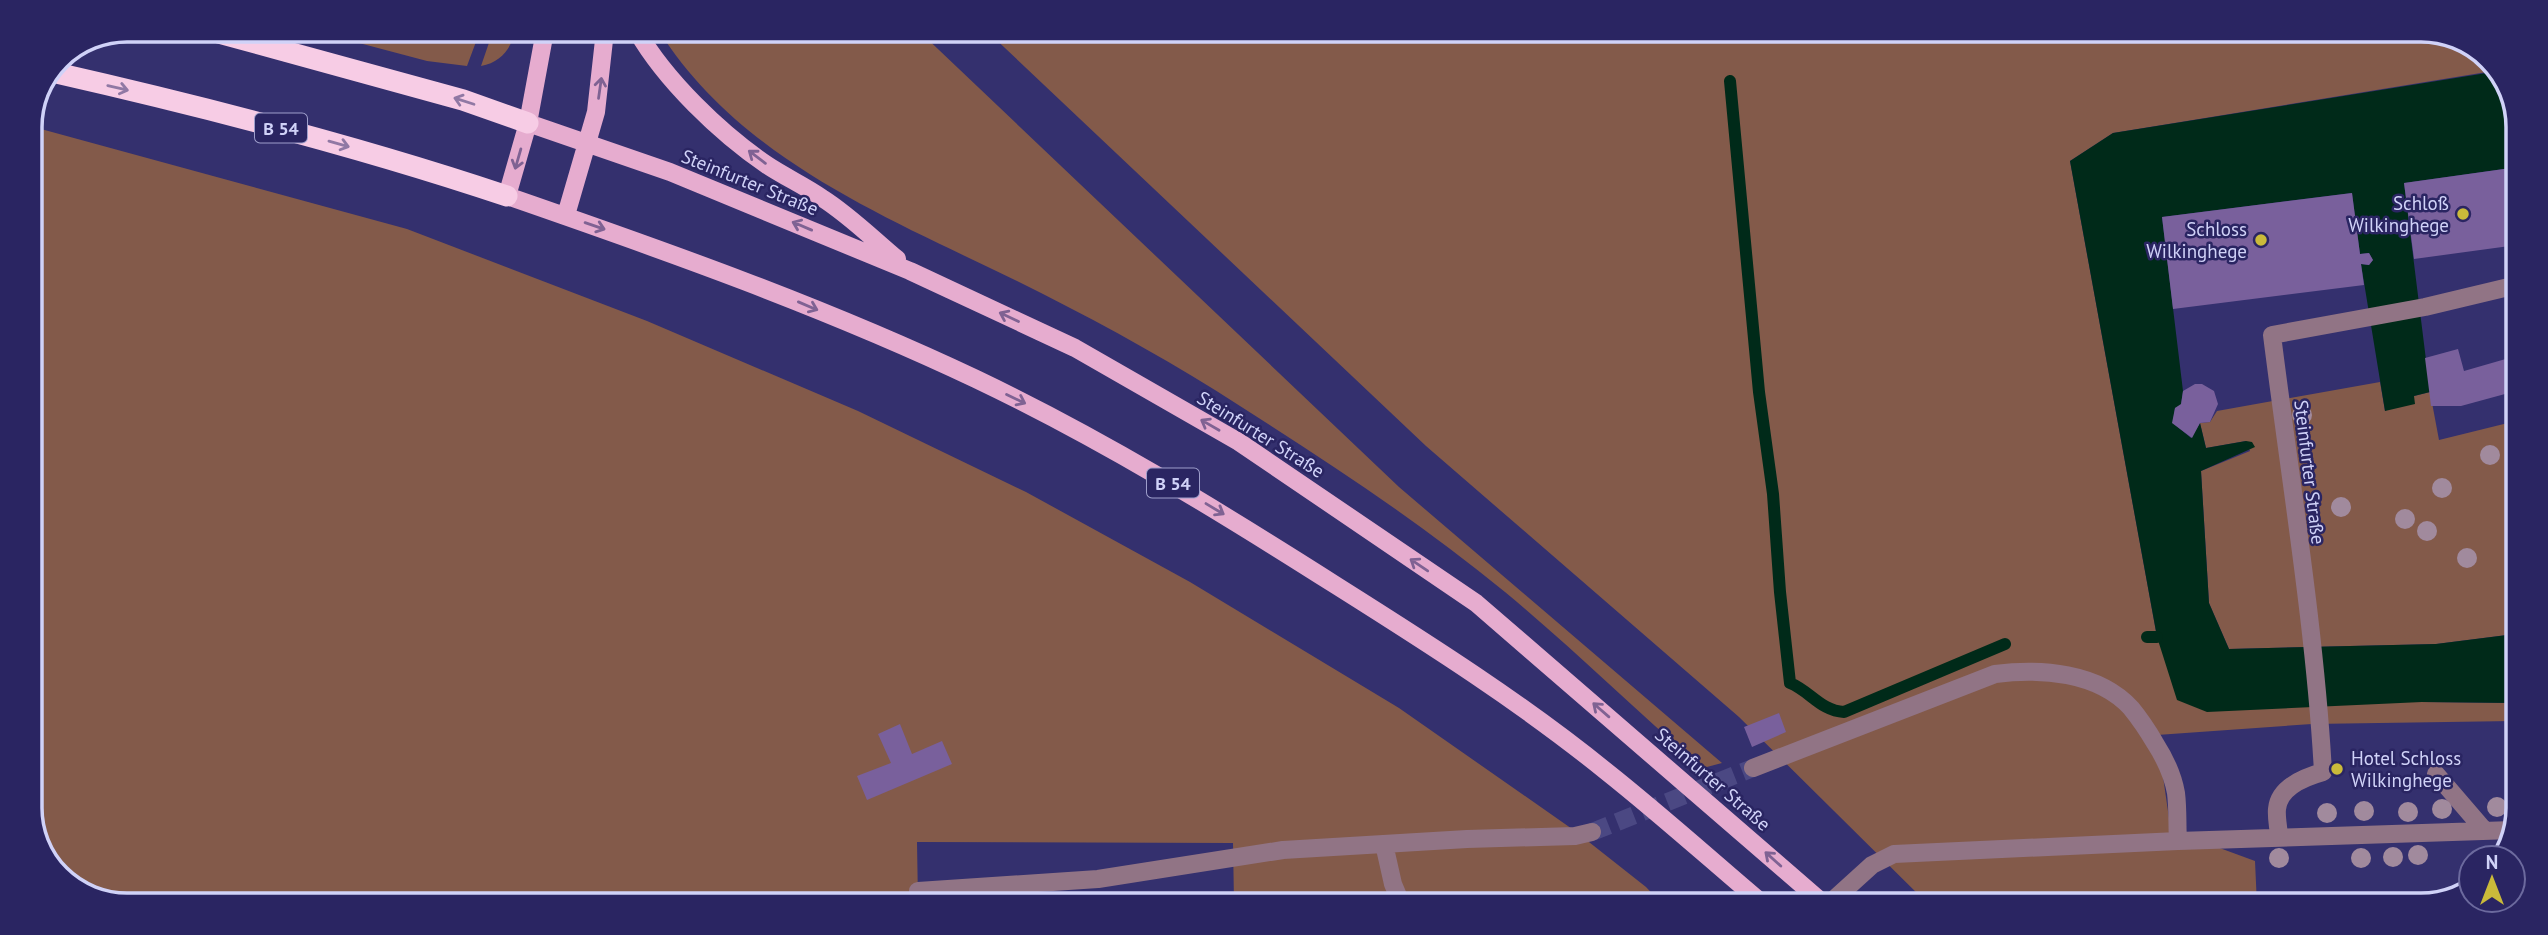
<svg xmlns="http://www.w3.org/2000/svg" width="2548" height="935" viewBox="0 0 2548 935" font-family="'PT Sans',sans-serif">
	<style>
		.green { fill: #835a4a }
		.water { fill: #002a19 }
		.lines { fill: none; stroke-linecap: round; stroke-linejoin: round }
		.stream { stroke: #002a19; stroke-width: 12 }
		.building { fill: #79609c }
		.minor-tunnel { stroke: #4b4883; stroke-width: 18; stroke-dasharray: 18 9; stroke-linecap: butt }
		.minor { stroke: #917485; stroke-width: 18 }
		.major { stroke: #e6accf; stroke-width: 18 }
		.highway { stroke: #f7cce5; stroke-width: 21 }
		.tree { fill: #a18a9d }
		.oneway { stroke: #9078a4 }
		.oneway2 { stroke: #7f6293 }
		.poi-dot { fill: #caba3a; stroke: #2a2562; stroke-width: 2.5 }
		.labels { text-anchor: middle; dominant-baseline: central; stroke-width: 5; stroke-linejoin: round; paint-order: stroke }
		.shield { fill: #2a2562; stroke: #9e9ecb; stroke-width: 2 }
		.shield-label { font-size: 18px; font-weight: bold; fill: #d0d2f8 }
		.street-label { font-size: 19px; fill: #d0d2f8; stroke: #2a2562 }
		.poi-label { font-size: 19px; fill: #d0d2f8; stroke: #2a2562; text-anchor: end }
		.rim { fill: none; stroke: #d0d2f8; stroke-width: 3.5 }
	</style>
	<rect width="100%" height="100%" fill="#34306e"/>
	<path class="green" d="M310,30L480,31L467,66L427,61Z
		M493,31H515C511,49 501,62 481,66Z
		M659,31H919L1399,487L1722,763L1703,768C1636,711 1573,648 1505,592C1421,523 1331,464 1240,406C1177,365 1110,328 1043,294C905,224 746,168 659,31Z
		M988,32L2452,35L2499,70L2113,133L2070,161L2157,637L2422,702L2514,703V721L2312,724L2157,735L2170,825L2187,836L2255,861L2257,905L1928,904L1739,717L1426,446Z
		M30,126L407,229L647,321L858,411L1026,492L1190,582L1399,708L1575,831L1646,887L1662,904L1234,903L1233,843L917,842L918,902L96,900L50,867L30,815Z
		M2380,382L2385,411L2414,396L2430,392L2439,440L2516,421L2515,634L2436,644L2229,649L2209,603L2201,471L2250,451L2246,441L2206,448L2200,423L2210,422L2217,411Z"/>
	<path class="water" d="M2499,71L2518,120V167L2404,183L2430,392L2414,396L2415,404L2385,411L2361,264L2369,265L2373,260L2369,253L2360,254L2352,193L2162,217L2183,391L2181,405L2175,408L2173,423L2191,438L2200,423L2206,448L2246,441L2252,442L2255,447L2201,471L2209,603L2229,649L2436,644L2515,634L2514,703L2422,702L2207,712L2177,700L2157,637L2070,161L2113,133Z"/>
	<g class="lines">
		<path class="stream" d="M1730,81L1759,392L1773,494L1780,592L1790,683C1810,691 1821,711 1844,712L2005,644
			M2147,637H2157"/>
	</g>
	<path class="building" d="M2518,167L2517,245L2414,259L2404,183Z
		M2352,193L2360,254L2369,253L2373,260L2369,265L2361,264L2364,285L2173,309L2162,217Z
		M2458,349L2464,371L2516,356V391L2461,406H2431L2425,358Z
		M2195,384H2202L2214,391L2218,404L2210,422L2200,423L2192,438L2172,423L2175,408L2181,404L2183,391Z
		M1779,713L1786,732L1752,747L1744,727Z
		M900,724L912,754L942,741L952,764L867,800L857,776L891,763L878,734Z
		M994,898H1023V902H994Z"/>
	<g class="lines">
		<path class="minor-tunnel" d="M1592,832L1753,768"/>
		<path class="minor" d="M1753,768L1995,674C2040,668 2098,672 2131,708C2140,719 2148,731 2155,743C2164,757 2173,776 2176,793C2178,809 2177,825 2178,841
			M2436,774L2485,831
			M2279,838C2279,829 2276,818 2277,809C2279,787 2305,777 2323,772C2315,628 2290,479 2272,335L2425,307L2517,285
			M1384,844L1393,884L1401,903
			M918,891L1098,879L1283,850L1467,839L1575,836L1592,832
			M1829,904L1872,865L1894,854L2178,841L2513,830"/>
		<path class="major" d="M545,31L528,123L507,196C666,251 824,307 976,379C1102,439 1219,511 1337,586C1429,644 1522,703 1607,772C1660,814 1711,860 1763,904
			M637,31C665,80 720,133 767,165C785,177 805,186 822,198C849,215 873,239 897,259
			M528,123L670,172L910,271L1075,348L1239,442L1476,603L1824,904
			M566,215L596,112L605,31"/>
		<path class="highway" d="M208,30L463,100L528,123
			M52,72C206,107 358,146 507,196"/>
	</g>
	<g class="tree">
		<circle cx="2302" cy="415" r="10"/>
		<circle cx="2490" cy="455" r="10"/>
		<circle cx="2442" cy="488" r="10"/>
		<circle cx="2341" cy="507" r="10"/>
		<circle cx="2405" cy="519" r="10"/>
		<circle cx="2427" cy="531" r="10"/>
		<circle cx="2467" cy="558" r="10"/>
		<circle cx="2497" cy="807" r="10"/>
		<circle cx="2442" cy="809" r="10"/>
		<circle cx="2364" cy="811" r="10"/>
		<circle cx="2408" cy="812" r="10"/>
		<circle cx="2327" cy="813" r="10"/>
		<circle cx="2418" cy="855" r="10"/>
		<circle cx="2393" cy="857" r="10"/>
		<circle cx="2279" cy="858" r="10"/>
		<circle cx="2361" cy="858" r="10"/>
	</g>
	<defs><path id="oneway-shaft" d="M-6 0H5M1.5-3L5.5 0L1.5 3" fill="none" stroke-width="1.6" stroke-linecap="round" stroke-linejoin="round" transform="scale(1.75)"/></defs>
	<g class="oneway">
		<use href="#oneway-shaft" transform="translate(118 88) rotate(13)"/>
		<use href="#oneway-shaft" transform="translate(464 101) rotate(-162)"/>
		<use href="#oneway-shaft" transform="translate(339 144) rotate(16)"/>
	</g>
	<g class="oneway2">
		<use href="#oneway-shaft" transform="translate(600 88) rotate(-82)"/>
		<use href="#oneway-shaft" transform="translate(757 157) rotate(-143)"/>
		<use href="#oneway-shaft" transform="translate(518 159) rotate(106)"/>
		<use href="#oneway-shaft" transform="translate(595 226) rotate(19)"/>
		<use href="#oneway-shaft" transform="translate(802 226) rotate(-157)"/>
		<use href="#oneway-shaft" transform="translate(808 306) rotate(23)"/>
		<use href="#oneway-shaft" transform="translate(1009 317) rotate(-155)"/>
		<use href="#oneway-shaft" transform="translate(1016 399) rotate(26)"/>
		<use href="#oneway-shaft" transform="translate(1210 425) rotate(-150)"/>
		<use href="#oneway-shaft" transform="translate(1215 509) rotate(31)"/>
		<use href="#oneway-shaft" transform="translate(1419 565) rotate(-146)"/>
		<use href="#oneway-shaft" transform="translate(1601 710) rotate(-139)"/>
		<use href="#oneway-shaft" transform="translate(1773 859) rotate(-138)"/>
	</g>
	<g class="poi-dot">
		<circle cx="2463" cy="214" r="7"/>
		<circle cx="2261" cy="240" r="7"/>
		<circle cx="2337" cy="769" r="7"/>
	</g>
	<g class="labels">
		<g class="shield">
			<rect x="255" y="113.5" width="52" height="29" rx="5"/>
			<rect x="1147" y="468.5" width="52" height="29" rx="5"/>
		</g>
		<g class="shield-label">
			<text x="281" y="128">B 54</text>
			<text x="1173" y="483">B 54</text>
		</g>
		<g class="street-label">
			<text transform="translate(750 182) rotate(22)">Steinfurter Straße</text>
			<text transform="translate(1261 434) rotate(32)">Steinfurter Straße</text>
			<text transform="translate(2310 472) rotate(83)">Steinfurter Straße</text>
			<text transform="translate(1713 779) rotate(41)">Steinfurter Straße</text>
		</g>
		<g class="poi-label">
			<text x="2449" y="203">Schloß<tspan x="2449" dy="22">Wilkinghege</tspan></text>
			<text x="2247" y="229">Schloss<tspan x="2247" dy="22">Wilkinghege</tspan></text>
			<text x="2351" y="758" text-anchor="start">Hotel Schloss<tspan x="2351" dy="22">Wilkinghege</tspan></text>
		</g>
	</g>
	<path d="M0 0H2548V935H0ZM127 42H2421A85 85 0 0 1 2506 127V808A85 85 0 0 1 2421 893H127A85 85 0 0 1 42 808V127A85 85 0 0 1 127 42Z" fill="#2a2562" fill-rule="evenodd"/>
	<path class="rim" d="M127 42H2421A85 85 0 0 1 2506 127V808A85 85 0 0 1 2421 893H127A85 85 0 0 1 42 808V127A85 85 0 0 1 127 42Z"/>
	<g transform="translate(2492 879)"><circle r="33" fill="#2a2562" stroke="#6c6a9e" stroke-width="2"/>
	<path d="M0-5L12 26L0 18L-12 26Z" fill="#caba3a"/>
	<text y="-10" font-size="19" font-weight="bold" text-anchor="middle" fill="#d0d2f8">N</text>
	</g>
</svg>
